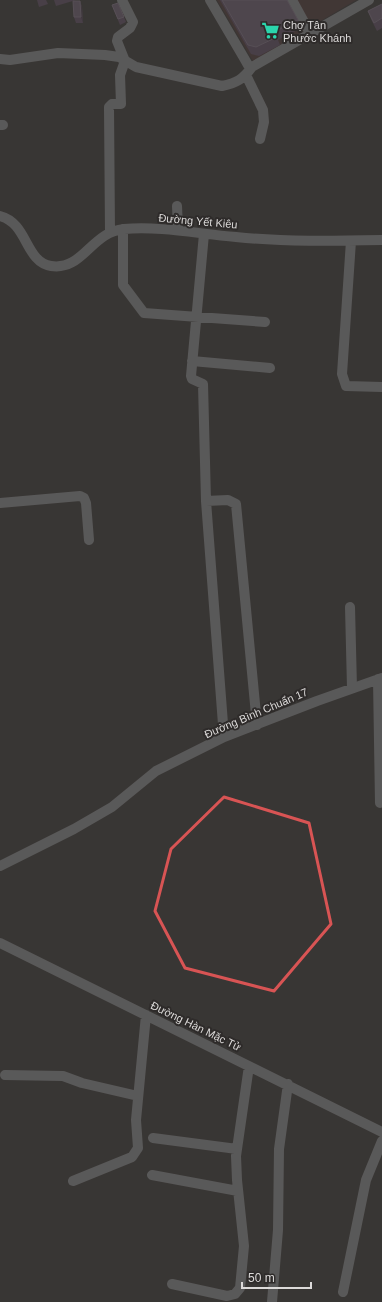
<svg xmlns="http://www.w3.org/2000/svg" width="382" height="1302" viewBox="0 0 382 1302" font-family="Arial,sans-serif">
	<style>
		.commercial { fill: #4d3837 }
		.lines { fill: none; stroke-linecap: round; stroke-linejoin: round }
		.minor { stroke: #828385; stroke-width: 10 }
		.wall { fill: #5c495e }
		.shaded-wall { fill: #483b48 }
		.building { fill: #69596b; stroke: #7b6d7d }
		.marked { fill: none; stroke: #d85454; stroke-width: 3; stroke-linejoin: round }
		.labels { text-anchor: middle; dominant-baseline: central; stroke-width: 4; stroke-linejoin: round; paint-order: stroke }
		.poi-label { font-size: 11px; fill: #dcdad9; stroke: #2e2b2a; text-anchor: start }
		.street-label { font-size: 11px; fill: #dcdad9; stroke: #2e2b2a }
	</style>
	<rect width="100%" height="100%" fill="#393634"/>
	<path class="commercial" d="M217,0H356L253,61Z"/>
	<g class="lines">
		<path class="minor" d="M210,0L244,58L248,65L252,67L369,0
			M292,0L310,33
			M0,59L10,60L58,53L105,55L119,57L136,67L222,86C237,83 243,79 252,67
			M246,75L263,110L264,122L260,139
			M0,125H3
			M177,206L178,229
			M0,216C28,223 25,262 51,266C83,271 91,232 124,229C162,226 198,234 236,237C284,242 334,241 382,240
			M123,229V285L144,313L265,322
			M110,233L109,107L112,104H121L120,75L125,61L117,41L118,37L130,28L133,22L122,0
			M204,234L191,376L192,379L203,384L206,501L224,737
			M351,241L342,374L346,386L382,387
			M192,361L270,368
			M206,501L228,500L236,504L257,725
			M0,503L80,496L84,498L86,503L89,540
			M350,607L352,688
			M378,679L380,803
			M0,866L74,829L112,807L156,771L224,737L317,701L382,678
			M0,943L382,1132
			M5,1075L63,1076L82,1083L138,1096
			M153,1138L237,1149
			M152,1175L238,1191
			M73,1181L132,1157L138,1148L136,1120L146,1015
			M172,1284L227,1296L235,1294L240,1288L244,1246L237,1180L236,1156L249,1066
			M343,1292L366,1180L382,1141
			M272,1302L278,1230L279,1149L288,1084"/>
	</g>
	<path class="wall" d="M37,0H46L48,4L39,7Z
		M54,0H76L56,6Z
		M220,0H287L298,20L301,28L278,40L280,45L259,56L251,54Z
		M80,1L82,7L83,23H76L74,17Z
		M382,4V28L377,31L371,19L368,11Z
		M112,5L124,17L126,22L120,25Z"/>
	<path class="shaded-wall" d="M80,1L82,7L83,23L81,17Z"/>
	<path class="building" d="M222,0H287L298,20L274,32L277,37L256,47L248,45Z
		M73,1H80L81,17H74Z
		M118,3L124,17L118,19L112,5Z
		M382,4V18L374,23L368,11Z"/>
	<path d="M0 0H382V1302H0ZM224,797L309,823L331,924L274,991L185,968L155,911L171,849Z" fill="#393634" fill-opacity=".55" fill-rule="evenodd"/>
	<path class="marked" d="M224,797L309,823L331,924L274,991L185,968L155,911L171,849Z"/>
	<defs>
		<symbol id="supermarket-bare" viewBox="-9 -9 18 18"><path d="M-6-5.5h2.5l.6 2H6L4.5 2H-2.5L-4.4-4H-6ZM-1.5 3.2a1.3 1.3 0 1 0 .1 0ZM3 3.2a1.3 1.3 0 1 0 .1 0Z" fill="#2bd5ac" stroke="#2e2b2a" stroke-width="2.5" paint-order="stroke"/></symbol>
	</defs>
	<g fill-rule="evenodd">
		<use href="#supermarket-bare" x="258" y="18" width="25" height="25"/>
	</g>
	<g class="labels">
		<g class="poi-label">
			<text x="283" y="25">Chợ Tân<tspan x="283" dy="13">Phước Khánh</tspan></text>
		</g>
		<g class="street-label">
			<text transform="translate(198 221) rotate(5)">Đường Yết Kiêu</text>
			<text transform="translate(256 713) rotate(-23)">Đường Bình Chuẩn 17</text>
			<text transform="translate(196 1026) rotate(26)">Đường Hàn Mặc Tử</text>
		</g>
	</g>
	<path d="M242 1282v6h69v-6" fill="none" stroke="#dcdad9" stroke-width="2"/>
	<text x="248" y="1282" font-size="12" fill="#dcdad9" stroke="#2e2b2a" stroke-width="3" paint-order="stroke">50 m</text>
</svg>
